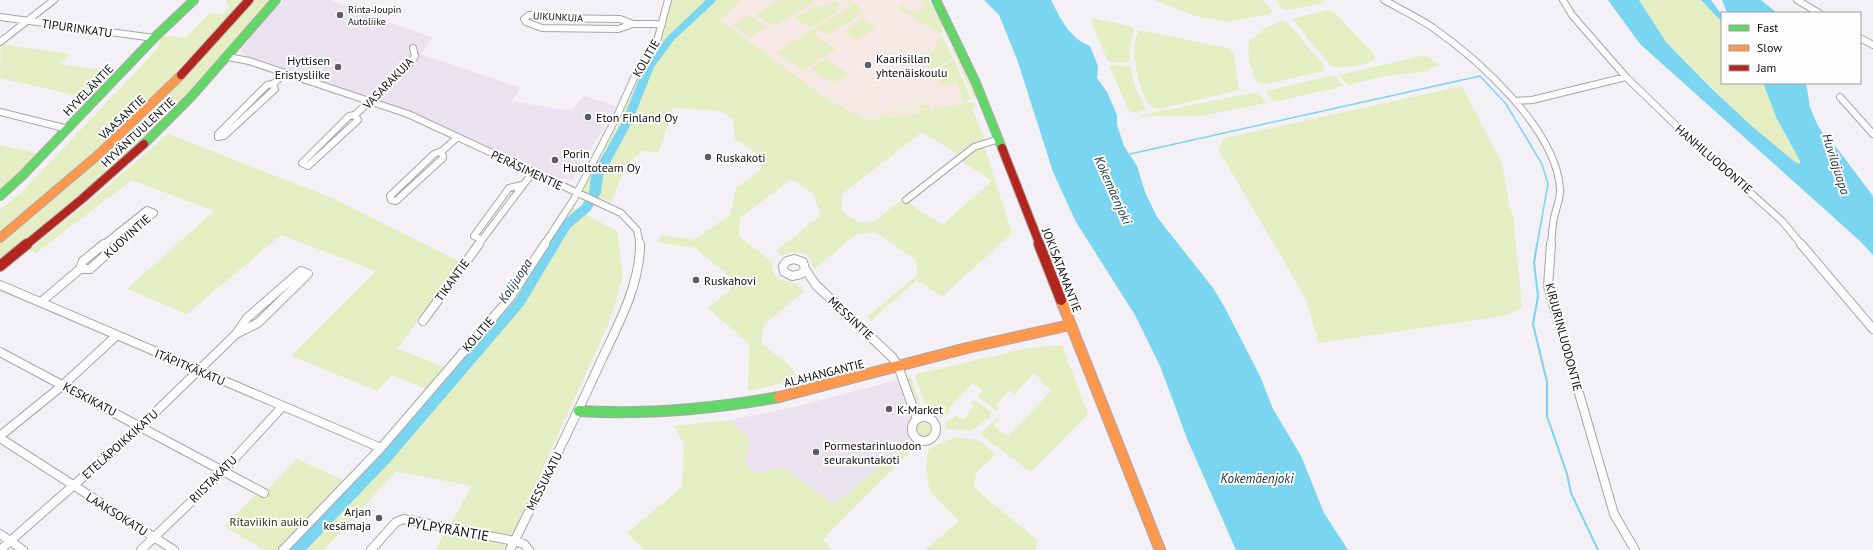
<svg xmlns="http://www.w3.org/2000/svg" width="1873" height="550" viewBox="0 0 1873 550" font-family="'PT Sans',sans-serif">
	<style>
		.built { fill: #eae3ef }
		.education { fill: #f6e8e4 }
		.green { fill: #e5eec2 }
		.sand { fill: #f2ebd9 }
		.water { fill: #79d5f0 }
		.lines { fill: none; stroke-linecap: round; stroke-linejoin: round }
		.stream-far1 { stroke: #79d5f0; stroke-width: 1.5 }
		.stream { stroke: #79d5f0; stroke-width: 2 }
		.river { fill: #79d5f0; fill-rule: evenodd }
		.street-far1-casing { stroke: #a9a6ab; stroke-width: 8 }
		.street-casing { stroke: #a9a6ab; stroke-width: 10 }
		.fast-far1-casing { stroke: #a9a6ab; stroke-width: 10 }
		.fast-casing { stroke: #a9a6ab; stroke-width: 12 }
		.slow-far1-casing { stroke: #a9a6ab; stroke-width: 10 }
		.slow-casing { stroke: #a9a6ab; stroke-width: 12 }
		.jam-far1-casing { stroke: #a9a6ab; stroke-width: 10 }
		.jam-casing { stroke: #a9a6ab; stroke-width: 12 }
		.street-far1 { stroke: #fdfdfe; stroke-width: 6 }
		.street { stroke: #fdfdfe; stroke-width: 8 }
		.fast-far1 { stroke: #63d668; stroke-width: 8 }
		.fast { stroke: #63d668; stroke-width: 10 }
		.slow-far1 { stroke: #ff974d; stroke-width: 8 }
		.slow { stroke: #ff974d; stroke-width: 10 }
		.jam-far1 { stroke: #b3261e; stroke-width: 8 }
		.jam { stroke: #b3261e; stroke-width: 10 }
		.poi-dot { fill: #5e5b60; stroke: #fefefe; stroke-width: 1.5 }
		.labels { text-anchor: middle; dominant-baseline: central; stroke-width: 4; stroke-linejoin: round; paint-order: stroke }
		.far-poi-label { font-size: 10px; fill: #0d0b0f; stroke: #fefefe; text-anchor: start }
		.far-street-label { font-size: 10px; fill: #0d0b0f; stroke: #fefefe }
		.street-label { font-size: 12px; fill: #0d0b0f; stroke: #fefefe }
		.poi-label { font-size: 12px; fill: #0d0b0f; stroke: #fefefe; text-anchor: start }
		.park-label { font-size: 12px; fill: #2c330a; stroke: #fefefe }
		.water-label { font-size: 13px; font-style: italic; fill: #1c3239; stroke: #fefefe }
		.near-street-label { font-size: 14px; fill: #0d0b0f; stroke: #fefefe }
	</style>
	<rect width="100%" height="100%" fill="#f3f0f6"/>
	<path class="built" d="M283,0H330L433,38L421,54L521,88L511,101L571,111L584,96L617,106L572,180L551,177L409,111L241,55V49Z
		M897,380L911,418L909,441L835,505L783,467L761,472L752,471L745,462L730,420L795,407Z"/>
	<path class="education" d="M742,0H927L941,23V33L971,106L881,123L861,117L826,98L719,20Z"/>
	<path class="green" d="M227,0H242C203,44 163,87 120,128C82,165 41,198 0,232V209L19,195L158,48L162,36L186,37L210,13L222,15L229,8L225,1Z
		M253,0H272L187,98L107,174L0,261V244C93,169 177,91 253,0Z
		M672,0H742L720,20L826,98L861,117L874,121L885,114L891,119L921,109L919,105H929L931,109L928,114L931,113L934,109L973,102L976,108L972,109L985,139L965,148L957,154L922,132L841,195L842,211L859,223L874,222L902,199L942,225L992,181L960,160L973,151L984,147L1012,233L942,297L917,280L871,321L867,317L917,275L916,260L876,232L857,234L814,269C812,266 812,263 811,260C806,250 790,251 782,256L776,251L820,216L814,194L791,179L740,218L739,236L773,263L772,270C780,284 786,278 796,284C799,285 801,289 804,291L764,325L761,343L792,368L797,380L748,391L749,344L708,308L730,290L728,275L695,248L658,242L661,235L694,240L730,215L736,188L760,170L762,157L735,139L733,119L721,111L673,108L659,152L643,151L627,164L612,200L614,203L581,193L621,118L640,71L661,40Z
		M780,0H813L812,4L774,26L756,14Z
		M844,0C850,0 859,4 861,10L858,16L828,35L820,30L814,34L836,49L803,70L776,53L852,5Z
		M921,0H928L942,22V33L939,34L897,7L904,3C904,13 912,13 921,11L925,5Z
		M1155,0H1262L1273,11L1270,14L1228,22L1195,16Z
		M1276,0H1324V1L1320,4L1286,10L1282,9Z
		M1639,0H1701L1722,22V83H1763L1777,119L1800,161L1801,164L1795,162L1754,128L1712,88L1666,41Z
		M836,1L840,3L834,14L811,28L795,18L812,8L833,4L830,2Z
		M1328,10L1334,12L1371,51L1375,57L1374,60C1363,65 1342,71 1330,65L1292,19Z
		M750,15L767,27L750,37L732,25Z
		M1093,18L1133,27L1134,31L1130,46V62H1108L1091,20Z
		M863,19L877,27L857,40L843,32Z
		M1281,21L1288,23L1323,65L1325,71L1266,84L1258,83C1249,69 1248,57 1249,42L1267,27Z
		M1140,31H1144L1228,48L1234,54L1239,90L1160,109C1156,108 1153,108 1151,106C1139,95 1127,43 1140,31Z
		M943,37L953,58L938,68L929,69L924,56L934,52L938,46L935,43L937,39Z
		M1,44L70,54L59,64L117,72L93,99L0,78Z
		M951,47L958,53L980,97L974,98Z
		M1426,55L1439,66L1429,68V71L1385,76L1348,85L1339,75Z
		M825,59L849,74L835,84L811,69Z
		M954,59L971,99L958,102L963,100L957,83L938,86L941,84L936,71L930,72L940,70Z
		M1109,65L1130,66L1135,86L1146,110L1134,113L1129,111Z
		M1334,75L1344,86L1274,102L1266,93L1267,91Z
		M1462,86L1502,164L1509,204L1513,216L1522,308L1503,316L1319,343L1305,297L1218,149L1225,138Z
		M1258,92L1266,103L1201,116H1137Z
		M168,134L332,198L461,262L397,349L445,367L427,389L392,375L377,391L291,356L376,271L281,235L187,314L127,289L214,211L132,180L36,253L29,250L101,192Z
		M0,145L39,154L3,189L0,188Z
		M573,208L617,231L623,276L610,320L512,537L451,523L472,486L396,471L324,550H289L418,413L515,297Z
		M1062,345L1088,414L1031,472L980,434L997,418L1000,419L994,426L1008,436L1052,390L1041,382L1042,380L1034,373L1015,394L1010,390L996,405L999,408L997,411L977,396L982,390L973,383L949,408L951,410L948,414L940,418L927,408L915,376L917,374L1029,348Z
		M907,377H911L921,408H919Z
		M973,400L977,401L991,412V416L971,431L947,429L945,423L957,415L963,420L974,406L970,403Z
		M730,420L750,440L745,462L752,471L761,472L783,467L835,505L909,441L916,446L823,539L832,550H644L627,533L682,487L684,444L674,426Z
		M917 430a7 7 0 1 1 14 0a7 7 0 1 1-14 0Z
		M956,437L978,440L996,454L976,473L974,488L1038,541L1035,550H925L959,521L930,492L926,467L928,450L938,444Z
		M297,459L345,481L278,550H264L224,526L255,495L268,489Z
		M445,532L508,545L506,550H436Z"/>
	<path class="sand" d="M907,103L919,105L921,109L920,113L890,119L885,114L896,105Z"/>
	<path class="water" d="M984,0H1051C1060,18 1070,39 1090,46L1098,66L1097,78L1107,92L1117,115V125L1124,146L1137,166L1145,192L1157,217L1213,288L1225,308L1260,376L1273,409L1301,456L1324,513L1348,550H1236L1188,441L1160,366L1135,315L1076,222L1053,172L1017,59L999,15Z
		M1608,0H1639L1666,42L1712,89L1754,128L1795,162L1800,164V161L1777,119L1763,83H1806L1810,107L1817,124L1824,135L1836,147L1873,196V255L1860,241L1640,44Z
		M1701,0H1711L1722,15V22Z
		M1722,0H1761L1777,13H1727Z"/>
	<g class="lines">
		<path class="stream-far1" d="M1130,154L1480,76L1506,104L1542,164L1548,184L1537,245"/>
		<path class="stream" d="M1537,244L1534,263L1538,296L1533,324L1547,382V416L1567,474L1571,493L1598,550"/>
		<path class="river" d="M706,0H717L674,40L654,67L632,122L603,176L601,193L590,211L570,228L524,305L390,462L306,550H289L291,545L380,454L516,299L562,222L582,205L589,193L591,176L622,122L645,64L668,36Z"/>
		<defs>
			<path id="street-far1" d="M1384,0C1400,9 1417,17 1432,27C1479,60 1555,128 1560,188C1561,198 1556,208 1554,218C1552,227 1552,236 1551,245
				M1563,0L1572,15L1626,77
				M1797,0L1819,13
				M529,15H538L547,18L620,19L633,24L618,29L542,28L526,22L524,19Z
				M0,17L154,38
				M633,24H662
				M1860,38L1873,45
				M0,42L54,0
				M228,57L249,61L408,114L621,213L637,230L640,245
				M273,84L275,89L224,136L218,137V134L267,85Z
				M273,84L285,73
				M1840,97L1873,134
				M1515,101L1532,100L1626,77L1688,137L1782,221L1802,245
				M0,112L68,129
				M355,115L358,120L308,166L302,163L349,116Z
				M355,115L411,62L415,56L413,48
				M442,151L443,158L396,201L391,200L390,196L434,154Z
				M442,151L458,137
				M906,200L974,147L999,139
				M482,240L474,236L509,188L522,185
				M103,245L147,210L154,213L117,245
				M478,245L533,172
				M544,245L574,199L617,116L637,71L657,41L668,0"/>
			<path id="street" d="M1551,244L1548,286L1614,514L1635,550
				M1801,244L1873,329
				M794,259L803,262L805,269L801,274L792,276L784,272L783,266L787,261Z
				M80,269H90L118,244
				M80,269L83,261L104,244
				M805,269L816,285L893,358L898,366L917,419
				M301,271L308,274L258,323L236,334L247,318Z
				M0,285L381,448
				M41,302L80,269
				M423,321L479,244
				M0,352L264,493
				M912 429a12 12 0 1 1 24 0a12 12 0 1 1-24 0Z
				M0,436L63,385L116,336
				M0,438L174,550
				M0,534L23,550
				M0,550L141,426L236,334
				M141,550L223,471L283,406
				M283,550L381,448L509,299L545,244
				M371,550L396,522L404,519L514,541L524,544L529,550
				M510,550C541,487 572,425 601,361C618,325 640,285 640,244"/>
			<path id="fast-far1" d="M936,0L976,83L1002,148
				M144,144L191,97L276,0
				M0,196L23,175L156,36L194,0"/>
			<path id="fast" d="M579,411C647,415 712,409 779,397"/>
			<path id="slow-far1" d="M0,238L99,154L181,75"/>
			<path id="slow" d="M1061,300L1160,550
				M779,397L967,348L1070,325"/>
			<path id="jam-far1" d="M181,75L249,0
				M1002,148L1040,245
				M26,245L82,199L144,144"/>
			<path id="jam" d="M1039,244L1061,300
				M0,266L27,244"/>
		</defs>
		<use href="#street-far1" class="street-far1-casing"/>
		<use href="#street" class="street-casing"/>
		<use href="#fast-far1" class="fast-far1-casing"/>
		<use href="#fast" class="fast-casing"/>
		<use href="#slow-far1" class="slow-far1-casing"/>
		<use href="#slow" class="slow-casing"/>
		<use href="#jam-far1" class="jam-far1-casing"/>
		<use href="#jam" class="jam-casing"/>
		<use href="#street-far1" class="street-far1"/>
		<use href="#street" class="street"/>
		<use href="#fast-far1" class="fast-far1"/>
		<use href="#fast" class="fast"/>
		<use href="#slow-far1" class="slow-far1"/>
		<use href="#slow" class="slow"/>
		<use href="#jam-far1" class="jam-far1"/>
		<use href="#jam" class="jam"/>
	</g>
	<g class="poi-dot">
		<circle cx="340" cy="15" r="4"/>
		<circle cx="868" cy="65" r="4"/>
		<circle cx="338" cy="67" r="4"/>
		<circle cx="588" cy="117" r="4"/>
		<circle cx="708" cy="157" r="4"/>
		<circle cx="555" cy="160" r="4"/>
		<circle cx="696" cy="280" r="4"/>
		<circle cx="889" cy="409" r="4"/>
		<circle cx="816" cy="452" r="4"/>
		<circle cx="379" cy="518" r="4"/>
	</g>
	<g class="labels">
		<g class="far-poi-label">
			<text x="348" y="9">Rinta-Joupin<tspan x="348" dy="12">Autoliike</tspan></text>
		</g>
		<g class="far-street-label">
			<text transform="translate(558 17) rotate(3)">UIKUNKUJA</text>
		</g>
		<g class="street-label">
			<text transform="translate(77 28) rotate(8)">TIPURINKATU</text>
			<text transform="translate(646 58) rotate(-60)">KOLITIE</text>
			<text transform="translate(388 83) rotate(-46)">VASARAKUJA</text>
			<text transform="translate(88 90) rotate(-46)">HYVELÄNTIE</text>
			<text transform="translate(122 117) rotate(-43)">VAASANTIE</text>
			<text transform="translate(138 132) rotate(-43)">HYVÄNTUULENTIE</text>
			<text transform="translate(1714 159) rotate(41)">HANHILUODONTIE</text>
			<text transform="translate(527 170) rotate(25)">PERÄSIMENTIE</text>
			<text transform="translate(127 236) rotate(-42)">KUOVINTIE</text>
			<text transform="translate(1062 270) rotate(69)">JOKISATAMANTIE</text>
			<text transform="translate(452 280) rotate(-54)">TIKANTIE</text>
			<text transform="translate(851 318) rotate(43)">MESSINTIE</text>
			<text transform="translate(478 334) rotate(-49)">KOLITIE</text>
			<text transform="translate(1564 337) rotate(75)">KIRJURINLUODONTIE</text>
			<text transform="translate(190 367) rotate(23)">ITÄPITKÄKATU</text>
			<text transform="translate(824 373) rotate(-14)">ALAHANGANTIE</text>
			<text transform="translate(90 399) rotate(28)">KESKIKATU</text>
			<text transform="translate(120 444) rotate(-42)">ETELÄPOIKKIKATU</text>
			<text transform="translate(213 479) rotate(-45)">RIISTAKATU</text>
			<text transform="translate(544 481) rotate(-63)">MESSUKATU</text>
			<text transform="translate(117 514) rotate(32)">LAAKSOKATU</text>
		</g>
		<g class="poi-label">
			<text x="876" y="58">Kaarisillan<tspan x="876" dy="14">yhtenäiskoulu</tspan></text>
			<text x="330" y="60" text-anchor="end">Hyttisen<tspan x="330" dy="14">Eristysliike</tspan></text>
			<text x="596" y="117">Eton Finland Oy</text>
			<text x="563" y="153">Porin<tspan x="563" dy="14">Huoltoteam Oy</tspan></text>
			<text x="716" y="157">Ruskakoti</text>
			<text x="704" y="280">Ruskahovi</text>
			<text x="897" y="409">K-Market</text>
			<text x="824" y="445">Pormestarinluodon<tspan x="824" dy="14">seurakuntakoti</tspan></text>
			<text x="371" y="511" text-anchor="end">Arjan<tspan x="371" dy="14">kesämaja</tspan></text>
		</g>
		<g class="park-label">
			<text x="269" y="521">Ritaviikin aukio</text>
		</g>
		<g class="water-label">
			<text transform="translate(1836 164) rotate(72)">Huvilajuopa</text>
			<text transform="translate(1113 190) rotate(66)">Kokemäenjoki</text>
			<text transform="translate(515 281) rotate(-57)">Kolijuopa</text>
			<text x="1257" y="478">Kokemäenjoki</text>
		</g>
		<g class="near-street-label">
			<text transform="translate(448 529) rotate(10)">PYLPYRÄNTIE</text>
		</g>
	</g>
	<rect x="1721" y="12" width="140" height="72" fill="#fefefe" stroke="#9e9d9e"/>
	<rect x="1729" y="25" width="20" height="6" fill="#63d668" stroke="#9e9d9e"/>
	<text x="1757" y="32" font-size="12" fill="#0d0b0f">Fast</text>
	<rect x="1729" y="45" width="20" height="6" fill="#ff974d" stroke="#9e9d9e"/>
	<text x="1757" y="52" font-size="12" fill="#0d0b0f">Slow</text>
	<rect x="1729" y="65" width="20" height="6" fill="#b3261e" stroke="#9e9d9e"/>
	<text x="1757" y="72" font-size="12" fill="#0d0b0f">Jam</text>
</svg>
